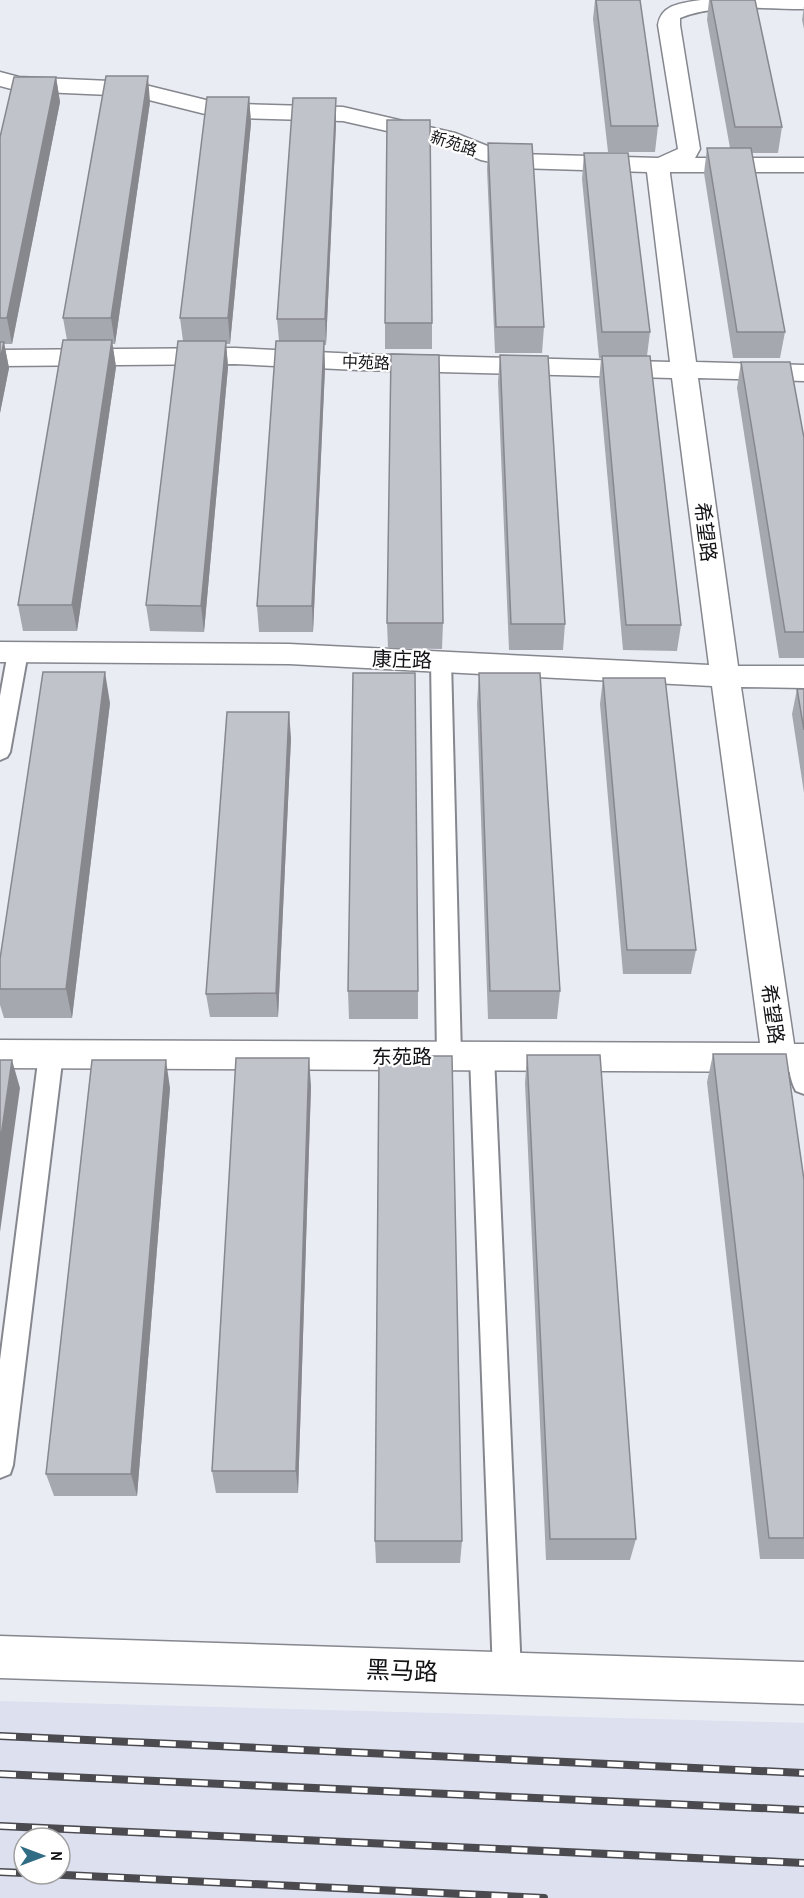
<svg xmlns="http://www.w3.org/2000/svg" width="804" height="1898" viewBox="0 0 804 1898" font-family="'Archivo Narrow','Noto Sans SC',sans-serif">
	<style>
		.built { fill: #dce0ef; fill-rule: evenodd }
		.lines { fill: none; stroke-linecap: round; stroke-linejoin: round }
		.lane-casing { stroke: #85878e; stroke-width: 4 }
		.street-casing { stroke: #85878e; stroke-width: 3 }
		.lane { fill: #fff; fill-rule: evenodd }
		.street { fill: #fff; fill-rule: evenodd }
		.rail-casing { stroke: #4a4a4f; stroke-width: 8 }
		.rail { stroke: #fff; stroke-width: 5; stroke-dasharray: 16; stroke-linecap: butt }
		.wall { fill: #a6a8af }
		.shaded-wall { fill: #87888e }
		.building { fill: #c1c3cb; stroke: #87888e; stroke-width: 1.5 }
		.labels { text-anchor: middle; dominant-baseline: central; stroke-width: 4.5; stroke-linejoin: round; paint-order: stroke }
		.far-street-label { font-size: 16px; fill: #121215; stroke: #fff }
		.street-label { font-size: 20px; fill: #121215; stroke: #fff }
		.near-street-label { font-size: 24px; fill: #121215; stroke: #fff }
	</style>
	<rect width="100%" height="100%" fill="#eaecf4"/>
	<path class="built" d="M0,1701L804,1723V1898H0ZM24,1838H60V1874H24Z"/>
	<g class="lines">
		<defs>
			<path id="lane" d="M18,645L25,647L28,652L10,752L7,757L0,760V696L8,652L11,647Z
				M441,653L448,655L451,660L461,1056L457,1063L449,1066L441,1063L437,1056L431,660L434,655Z
				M51,1044L59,1047L63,1054L13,1465L10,1474L0,1478V1360L39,1054L43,1047Z
				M482,1046L490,1049L494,1056L521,1673L517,1683L507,1687L497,1683L493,1673L470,1056L474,1049Z
				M800,1048L804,1050V1094L796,1091C790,1080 786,1062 792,1051Z"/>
			<path id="street" d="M701,0H804V9C765,9 717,3 680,18V25L700,149L695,158H804V172H670V174L696,362L804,365V381L698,378L738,666H804V688L741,687L794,1044H804V1072L0,1068V1040L760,1043L712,686L289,664L0,662V642L289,644L709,665L672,378L358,370L235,364L0,366V350L235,348L358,354L670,362L647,172L518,168L481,160L440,143L343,121L238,118L209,115L133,96L19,91L0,86V72L19,77L133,82L210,101L238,104L343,107L455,133L495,149L518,154L658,158L678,149L658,25C661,4 682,3 701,0Z
				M0,1636L804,1662V1704L0,1678Z"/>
		</defs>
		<use href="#lane" class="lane-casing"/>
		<use href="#street" class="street-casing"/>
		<use href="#lane" class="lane"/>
		<use href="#street" class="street"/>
		<defs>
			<path id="rail" d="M0,1736L804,1773
				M0,1774L804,1810
				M0,1826L804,1863
				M0,1872L24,1873
				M44,1874L544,1898"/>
		</defs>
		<use href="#rail" class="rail-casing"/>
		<use href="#rail" class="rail"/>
	</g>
	<path class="wall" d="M595,0H640L658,126L655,152H608L593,19Z
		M709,0H755L782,127L778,153H751L785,332L780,358H733L704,173L707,148H730L707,20Z
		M804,6V29L802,20Z
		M56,77L60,102L12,344H4L9,368L0,413V137Z
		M249,97L251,123L230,344H226L228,367L204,632L150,631L146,605L183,341L180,318Z
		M336,98V124L326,345H324L325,368L313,632H259L257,606L279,341L277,319Z
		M150,102L115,344H112L116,367L77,631H23L18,605L67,340L63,318Z
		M488,143L544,327L542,353H495L487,169Z
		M584,153L650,332L647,356L681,625L677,651L623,650L599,382L601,358H599L582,179Z
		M385,323H432V349H385Z
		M500,355L565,624L563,650H509L498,382Z
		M741,362L804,438V658H779L737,388Z
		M387,623H443L442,649L388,648Z
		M479,673L560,991L557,1019H488L477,704Z
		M603,678L696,950L691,974H623L600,704Z
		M797,689H804V793L792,714Z
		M110,703L72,1018H4L0,1005V959Z
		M291,738L278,1017H210L206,994Z
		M348,991H418V1019H349Z
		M713,1054L804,1180V1559H760L707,1082Z
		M527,1055L636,1539L630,1560H546L525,1083Z
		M311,1086L298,1493H216L212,1471Z
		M170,1088L137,1496H54L46,1474Z
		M375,1541H462L460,1563H376Z"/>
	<path class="shaded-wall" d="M148,76L150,102L115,344L111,318Z
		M56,77L60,102L12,344L7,318Z
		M249,97L251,123L230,344L228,318Z
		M336,98V124L326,345L325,319Z
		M112,340L116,367L77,631L72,605Z
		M226,341L228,367L204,632L201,606Z
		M324,341L325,368L313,632L312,606Z
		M4,342L9,368L0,413V360Z
		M105,672L110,703L72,1018L66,989Z
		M289,712L291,738L278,1017L276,993Z
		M309,1058L311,1086L298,1493L296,1471Z
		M12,1060L20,1088L0,1232V1143Z
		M166,1060L170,1088L137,1496L131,1474Z"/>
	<path class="building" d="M596,0H640L658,126H611Z
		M711,0H755L782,127H735Z
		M106,76H148L111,318H63Z
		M14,77H56L7,318H0V137Z
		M207,97H249L228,318H180Z
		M293,98H336L325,319H277Z
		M387,120H430L432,323H385Z
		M488,143L532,144L544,327H496Z
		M707,148H751L785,332H737Z
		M584,153H628L650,332H602Z
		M63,340H112L72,605H18Z
		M178,341H226L201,606L146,605Z
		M276,341H324L312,606H257Z
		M0,342H4L0,360Z
		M391,354L439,355L443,623H387Z
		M500,355L548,356L565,624H511Z
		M602,356H650L681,625H626Z
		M741,362H790L804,438V632H785Z
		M43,672H105L66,989H0V959Z
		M353,673H415L418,991H348Z
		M479,673H540L560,991H490Z
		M603,678H665L696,950H627Z
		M797,689H804V730Z
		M227,712H289L276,993L206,994Z
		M713,1054H786L804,1180V1538H769Z
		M527,1055H600L636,1539H550Z
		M379,1056H452L462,1541H375Z
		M236,1058H309L296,1471H212Z
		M0,1060H12L0,1143Z
		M92,1060H166L131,1474H46Z"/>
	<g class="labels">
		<g class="far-street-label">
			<text transform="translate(454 143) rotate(18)">新苑路</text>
			<text transform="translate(366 362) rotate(2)">中苑路</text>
		</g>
		<g class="street-label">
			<text transform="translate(706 532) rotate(83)">希望路</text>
			<text transform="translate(402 659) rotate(2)">康庄路</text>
			<text transform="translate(773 1014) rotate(82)">希望路</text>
			<text x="402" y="1056">东苑路</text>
		</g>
		<g class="near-street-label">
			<text transform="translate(402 1670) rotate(2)">黑马路</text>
		</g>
	</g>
	<g transform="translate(42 1856) rotate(90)"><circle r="28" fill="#ffffff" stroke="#a0a0a1" stroke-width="1.5"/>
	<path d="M0-4.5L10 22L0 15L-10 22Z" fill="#306c84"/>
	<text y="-9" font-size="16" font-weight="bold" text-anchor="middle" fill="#121215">N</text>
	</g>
</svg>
